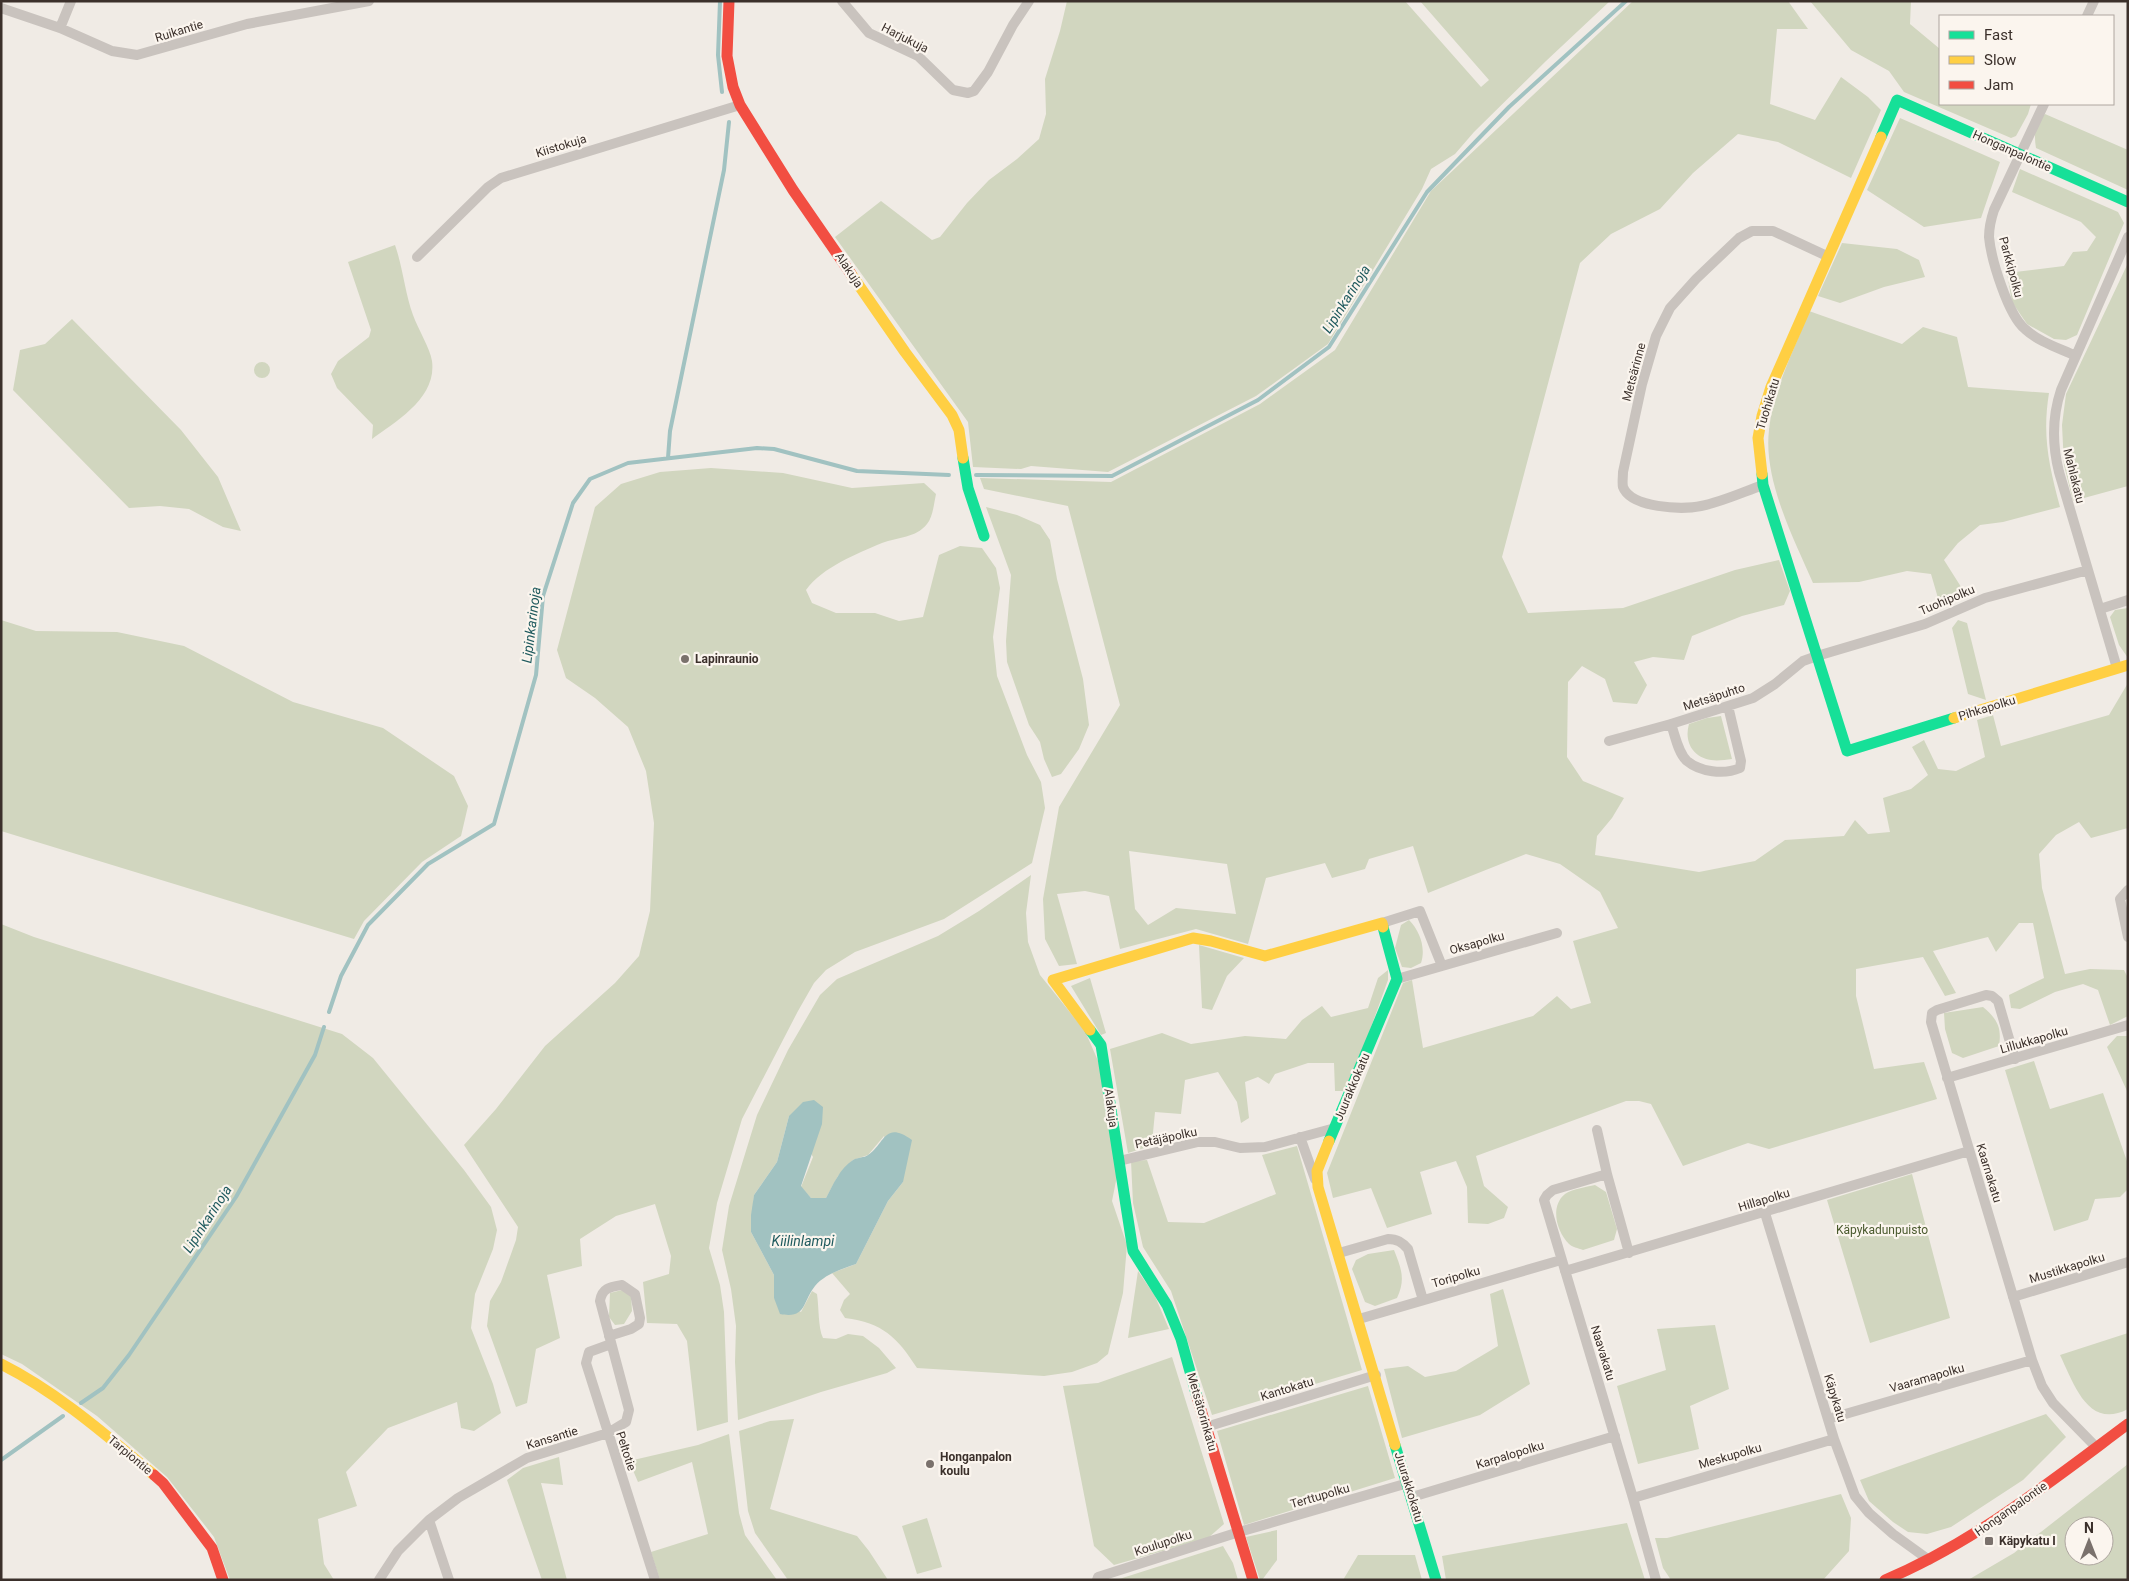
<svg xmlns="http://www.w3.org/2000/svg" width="2129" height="1581" viewBox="0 0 2129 1581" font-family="Roboto,sans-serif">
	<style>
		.green { fill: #d1d6bf; fill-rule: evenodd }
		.water { fill: #a1c2c1 }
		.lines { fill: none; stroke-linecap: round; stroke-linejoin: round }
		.stream { stroke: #a1c2c1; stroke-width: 4 }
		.street { stroke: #c9c3be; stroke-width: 10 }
		.fast { stroke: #16e098; stroke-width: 11 }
		.slow { stroke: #ffcf43; stroke-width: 11 }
		.jam { stroke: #f24e42; stroke-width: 11 }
		.poi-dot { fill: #7a716c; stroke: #fbf5ee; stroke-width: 2 }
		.labels { text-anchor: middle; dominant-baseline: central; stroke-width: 4.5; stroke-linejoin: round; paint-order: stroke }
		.street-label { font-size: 12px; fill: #3b302b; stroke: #fbf5ee }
		.poi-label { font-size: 12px; font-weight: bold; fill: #3b302b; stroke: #fbf5ee; text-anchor: start }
		.park-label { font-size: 12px; fill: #4a5a2e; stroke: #fbf5ee }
		.water-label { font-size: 14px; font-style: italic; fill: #1f5a5e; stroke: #fbf5ee }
	</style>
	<rect width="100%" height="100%" fill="#f0ebe5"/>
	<path class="green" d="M1067,1H1405L1481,87L1489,80L1420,1H1610L1546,61L1474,132L1455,154L1431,169L1422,189L1328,344L1256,396L1108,472L1031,466L1021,469L973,467L968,422L835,237L881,201L932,240L940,237L967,203L989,180L1017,159L1039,139L1046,114L1045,79L1060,31Z
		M1633,1H1788L1808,29H1777L1770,104L1815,120L1841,77L1868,97L1881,110L1851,178L1778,142L1738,134L1693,173L1660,209L1611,234L1580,263L1502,557L1528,613L1623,608L1735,570L1779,560L1790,591L1784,605L1742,616L1692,636L1684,660L1653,657L1634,662L1647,685L1637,704L1613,702L1605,679L1582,666L1568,682L1567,757L1583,781L1624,798L1612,818L1597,836L1595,855L1699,872L1755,861L1785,840L1844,836L1855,820L1868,834L1890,832L1883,798L1911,789L1928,775L1912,747L1924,740L1938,769L1956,771L1985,757L1977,720L1993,715L2001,746L2109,715L2128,683V828L2091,838L2079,822L2056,835L2039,854L2042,888L2065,974L2090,969L2124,970L2128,978V1016L2110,1025L2098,990L2083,984L2055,992L2020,1009L2011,1008L2009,995L2044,978L2033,923H2019L1996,952L1988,937L1933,951L1956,993L1945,996L1923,957L1856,969V996L1874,1069L1924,1062L1937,1099L1769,1149L1748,1143L1683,1166L1651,1104L1639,1101H1626L1476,1156L1484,1186L1508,1207L1504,1218L1488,1224L1468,1223L1467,1187L1456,1161L1420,1172L1432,1214L1387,1228L1371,1188L1333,1198L1327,1173L1403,983L1412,980L1423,1048L1533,1016L1557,996L1571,1009L1591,1003L1573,941L1618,928L1600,892L1560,864L1526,854L1428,893L1413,846L1369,859L1365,869L1332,878L1325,863L1266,878L1248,944L1196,929L1120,949L1109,896L1085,891L1057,894L1077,964L1059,966L1045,939L1043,899L1059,807L1120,705L1068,506L984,489L980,478L1111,482L1260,404L1335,350L1431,191ZM1129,851L1227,864L1236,914L1176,908L1148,925L1135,909Z
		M1810,1H1911L1910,24L1940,49V104H2031L2028,114L2016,136L2011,138L1904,92L1889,71L1851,50Z
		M2045,114L2128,150V190L2036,148C2034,137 2034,122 2045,114Z
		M1900,118L2000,162L1981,218L1924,227L1867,190Z
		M2020,169L2118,212L2124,223L2077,335L2066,340L2054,339L2027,324L2012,302L2007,273L2064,266L2073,252L2087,251L2096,237L2081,222L2012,192Z
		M1842,243L1897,249L1919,260L1925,277L1884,287L1840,303L1818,296Z
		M395,245C403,268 405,293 413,315C418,329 430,348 432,361C437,398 396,421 372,439L373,425L337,388L331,374L338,361L369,337L371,330L348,262Z
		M2128,263V486L2073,501L2064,465L2062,425L2066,394Z
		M1809,311L1902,344L1923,327L1957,337L1968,387L2049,393C2042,436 2049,465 2060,507L2003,522L1980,525L1958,543L1944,560L1963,590L1938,598L1931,574L1907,571L1859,582L1813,583C1794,539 1763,480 1769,430C1773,389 1795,349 1809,311Z
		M72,319L181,430L218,477L241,531L223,527L189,509L160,506L129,508L13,390L20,350L45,344Z
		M254 370a8 8 0 1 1 16 0a8 8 0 1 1-16 0Z
		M711,468L783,473L852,488L924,483L936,494C934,503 933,517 927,524C916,538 898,537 882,543C856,554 823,567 806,590L812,603L836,613H875L899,621L923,617L939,555L960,546L982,548L996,568L1000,588L993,637L997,676L1027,755L1041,782L1045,808L1032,863L944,919L855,952L826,970L814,983L798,1011L742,1119L717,1203L709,1248L720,1285L724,1312L728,1422L697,1431L687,1341L677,1324L647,1323L643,1282L669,1274L671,1256L655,1204L616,1216L580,1239L582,1266L547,1275L560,1338L536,1349L527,1403L516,1407L487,1326L490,1301L501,1282L516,1240L518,1227L464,1145L496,1109L545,1046L615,983L639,956L650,911L654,823L646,771L628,727L595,698L566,678L557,650L595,507L621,484L660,472Z
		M986,507L1017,515L1040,525L1050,540L1057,579L1083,679L1089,725L1079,749L1061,774L1052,777L1044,759L1040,742L1029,725L1007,662L1006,641L1011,575Z
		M2128,608V658L2119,645L2110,617L2115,610Z
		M1,620L36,631L117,632L184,646L293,702L383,728L454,776L468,806L461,836L422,862L364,921L354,939L1,831Z
		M1958,620L1967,623L1986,700L1968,694L1952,628Z
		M1721,716L1732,759C1725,760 1717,761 1711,760C1692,757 1684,741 1689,724L1707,718Z
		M1031,875L1026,913L1028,942L1040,975L1085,1031L1102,1070L1117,1176L1112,1201L1127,1245L1123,1293L1108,1354L1097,1363L1072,1372L1044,1376L917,1368C897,1337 883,1323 845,1318L840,1310L844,1300L850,1294L832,1273L856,1264L888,1201L903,1182L884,1136L868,1155L853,1160L838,1176L826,1198H811L801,1187L813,1157L789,1116L777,1162L754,1195L751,1232L774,1275V1298L801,1312L812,1291L817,1294C819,1307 818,1328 823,1338L836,1339L848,1334L863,1336L879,1348L896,1368L887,1373L821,1392L738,1420L735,1362L736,1326L731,1289L722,1250L729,1206L757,1115L788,1050L820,995L837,979L938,936L979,911Z
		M1409,920C1420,931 1426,948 1421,963L1411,968L1402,967L1395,948L1401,925Z
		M1,924L34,937L342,1034L373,1058L464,1170L491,1207L497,1230L493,1249L475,1294L471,1328L493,1384L501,1413L474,1431L461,1428L457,1402L388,1428L346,1472L357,1506L318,1519L324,1564L334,1580H230L214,1537L167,1477L97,1416L22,1364L1,1354Z
		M1199,945L1244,958L1227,976L1212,1010L1202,1008Z
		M1388,970V980L1348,1091H1335L1334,1063H1308L1275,1074L1269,1084L1258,1077L1245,1082L1249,1118L1241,1123L1237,1102L1218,1072L1185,1080L1181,1114L1155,1112L1152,1143L1144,1148L1128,1153L1110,1049L1162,1033L1191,1044L1245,1036L1286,1039L1302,1020L1322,1006L1331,1017L1368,1008L1378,978Z
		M1090,978L1106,1033L1101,1035L1071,986Z
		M1983,1007C1997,1019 2002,1027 1999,1046L1963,1058L1952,1053L1945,1029L1944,1013Z
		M2117,1036H2128L2127,1091L2107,1047Z
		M2034,1061L2050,1109L2103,1093L2128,1164V1189L2120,1197L2095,1199L2088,1220L2054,1231L2005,1070Z
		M1297,1146L1362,1370L1212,1415L1171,1291L1143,1247L1133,1203L1131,1161L1147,1160L1168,1222L1204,1223L1276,1194L1262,1155Z
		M1912,1174L1950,1318L1870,1343L1827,1200Z
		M1595,1185L1606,1192L1617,1229L1614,1240L1583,1250C1578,1248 1572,1247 1569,1244C1556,1231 1550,1206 1565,1194C1572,1189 1586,1187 1595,1185Z
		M1394,1250C1401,1268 1406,1279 1397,1298L1375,1306L1365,1302L1352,1269L1356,1260L1368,1254Z
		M1138,1271L1155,1296L1169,1329L1128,1338Z
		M1503,1289L1530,1384L1480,1415L1402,1438L1384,1369L1408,1366L1425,1377L1456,1371L1498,1346L1490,1294Z
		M622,1290L631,1295L632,1311L624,1324L615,1325L609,1317L610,1293Z
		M1715,1325L1729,1389L1690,1406L1699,1449L1638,1464L1617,1386L1666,1370L1657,1329Z
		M2128,1333V1409C2088,1430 2074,1384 2060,1355Z
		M1172,1357L1224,1524L1208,1538L1114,1565L1094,1546L1063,1386L1098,1383Z
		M1368,1386L1395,1478L1244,1525L1217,1431Z
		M2046,1414L2066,1437L2023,1480L1951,1527L1927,1534L1908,1532L1893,1522L1869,1501L1860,1480Z
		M794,1419L770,1509L857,1536L869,1551L888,1580H788L755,1533L748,1511L739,1431L770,1421Z
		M729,1434L739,1513L745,1535L777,1580H660L651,1552L708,1534L692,1462L638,1482L629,1461L698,1445Z
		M559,1457L563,1485L541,1483L567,1580H542L507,1480L523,1468Z
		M2128,1464V1580H1968L2014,1553ZM2074,1526H2104V1556H2074Z
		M1841,1494L1851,1518L1849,1551L1823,1580H1671L1663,1568L1655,1538H1667Z
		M927,1518L942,1567L917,1574L902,1526Z
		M1627,1523L1645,1580H1446L1442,1556Z
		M1277,1530V1560L1262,1580H1260L1246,1537Z
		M1223,1546L1233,1563L1238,1580H1116Z
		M1358,1555H1415L1422,1580H1343Z"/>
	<path class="water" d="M814,1100L823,1107L822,1124L801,1186L811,1198H826C833,1185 840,1168 853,1160C858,1157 864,1158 868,1155C885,1144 884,1120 912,1140L903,1182L888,1201L856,1264C842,1269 825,1274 815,1286C802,1302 807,1319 780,1314L774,1298V1275L751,1232V1215L754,1195L777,1162L789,1116L803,1102Z"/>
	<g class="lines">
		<path class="stream" d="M720,1L718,55L722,92
			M668,458L670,431L724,170L729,122
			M976,475L1112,476L1258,400L1329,347L1427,192L1509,107L1626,1
			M329,1012L341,976L368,925L428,864L494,824L536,675L543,596L573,503L590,479L628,463L757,448L774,449L857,471L949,475
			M81,1403L103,1388L129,1355L236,1197L315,1055L324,1027
			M1,1460L63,1416"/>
		<path class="street" d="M842,1L869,33L918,56L953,90L968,93L974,91L988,72L1013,25L1029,1
			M1,8L60,28L112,51L137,55L247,24L369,1
			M2087,16L2094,1
			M60,28L71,1
			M2044,104L1994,210C1991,219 1989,227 1989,237C1991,259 2008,315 2025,329C2039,342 2059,348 2076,356
			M417,257L488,187L501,178L740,105
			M1763,485C1743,492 1722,502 1701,506C1682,510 1631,508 1623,487C1622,483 1623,477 1623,472L1642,384L1656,336L1670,308L1696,279L1739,238L1752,231H1773L1827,256
			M2100,609L2128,600
			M2117,668L2059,472C2052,444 2052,417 2061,390L2128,237
			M1671,724C1675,735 1678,753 1687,761C1700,772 1724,775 1740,768L1741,761L1728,706
			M1609,741L1671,724L1753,698L1775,684L1803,661L1817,656L1925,624L1985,598L2088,570
			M2128,890L2120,899L2128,937
			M1382,923L1420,911L1442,966L1557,933
			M1397,979L1442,966
			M2015,1059L1998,1001L1992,996L1986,995L1937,1010L1932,1013L1931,1022L2032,1360L2042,1386L2053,1403L2096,1447
			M1947,1078L2128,1025
			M1597,1130L1607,1174L1629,1253
			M1300,1137L1315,1179
			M1119,1161L1198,1142H1215L1240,1148L1265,1147L1335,1128
			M1607,1174L1553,1190L1547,1195L1544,1200L1633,1498L1656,1580
			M1765,1213L1834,1439L1855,1496L1869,1513L1893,1534L1929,1560
			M1339,1253L1388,1239C1397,1239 1402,1242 1408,1249L1423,1300
			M1565,1271L1969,1151
			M2013,1297L2128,1262
			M1359,1319L1561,1260
			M611,1344L589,1352L586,1363L655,1580
			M1828,1419L2032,1360
			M1206,1427L1376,1375
			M1412,1497L1615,1436
			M1633,1498L1834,1439
			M429,1520L449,1580
			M379,1580L398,1551L429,1520L458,1498L527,1458L608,1433L626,1422L629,1410L600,1301C602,1288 610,1287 622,1285L635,1294L640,1318L639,1324L631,1329L609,1336
			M1097,1580L1098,1577L1239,1532L1408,1483"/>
		<path class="fast" d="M1881,137L1897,100L2128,202
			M963,458L968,488L984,536
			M1762,474L1763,485L1847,751L1954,718
			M1090,1030L1101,1045L1133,1251L1167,1305L1181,1339L1197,1397
			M1329,1141L1397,979L1383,927
			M1395,1445L1436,1580"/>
		<path class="slow" d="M851,274L905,352L952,415L959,430L963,458
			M1762,474L1758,438L1762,416L1771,387L1881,137
			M1954,718L2128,665
			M1090,1030L1053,980L1193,938L1211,941L1265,956L1382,923L1383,927
			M1329,1141L1317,1171L1318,1187L1395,1445
			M1,1364C57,1392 106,1435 154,1475"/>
		<path class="jam" d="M729,1L727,56L733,87L740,105L793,190L851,274
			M1197,1397L1253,1580
			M154,1475L163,1483L212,1548L223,1580
			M1885,1580C1975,1542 2050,1482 2128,1424"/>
	</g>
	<g class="poi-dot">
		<circle cx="685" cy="659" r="5"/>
		<circle cx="930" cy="1464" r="5"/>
		<rect x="1984" y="1536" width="10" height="10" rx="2.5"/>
	</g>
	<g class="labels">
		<g class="street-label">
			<text transform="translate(179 31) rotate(-17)">Ruikantie</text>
			<text transform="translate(905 38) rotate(27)">Harjukuja</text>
			<text transform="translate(561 146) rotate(-17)">Kiistokuja</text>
			<text transform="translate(2012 151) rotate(24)">Honganpalontie</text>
			<text transform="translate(2011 267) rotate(75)">Parkkipolku</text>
			<text transform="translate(849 270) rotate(56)">Alakuja</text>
			<text transform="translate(1634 372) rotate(-75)">Metsärinne</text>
			<text transform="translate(1768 404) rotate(-73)">Tuohikatu</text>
			<text transform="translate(2074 476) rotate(76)">Mahlakatu</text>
			<text transform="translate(1947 600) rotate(-23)">Tuohipolku</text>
			<text transform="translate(1714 697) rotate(-18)">Metsäpuhto</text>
			<text transform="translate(1987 708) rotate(-17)">Pihkapolku</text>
			<text transform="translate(1477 943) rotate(-16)">Oksapolku</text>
			<text transform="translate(2034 1040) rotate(-16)">Lillukkapolku</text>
			<text transform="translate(1352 1087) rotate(-67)">Juurakkokatu</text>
			<text transform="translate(1111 1108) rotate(82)">Alakuja</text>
			<text transform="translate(1166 1138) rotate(-12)">Petäjäpolku</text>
			<text transform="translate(1989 1173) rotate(73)">Kaarnakatu</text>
			<text transform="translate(1764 1200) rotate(-17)">Hillapolku</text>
			<text transform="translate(2067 1268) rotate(-17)">Mustikkapolku</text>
			<text transform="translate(1456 1277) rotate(-16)">Toripolku</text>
			<text transform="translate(1603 1353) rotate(73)">Naavakatu</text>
			<text transform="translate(1927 1378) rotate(-16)">Vaaramapolku</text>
			<text transform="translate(1287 1389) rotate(-17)">Kantokatu</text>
			<text transform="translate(1835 1398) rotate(73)">Käpykatu</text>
			<text transform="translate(1202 1412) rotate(74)">Metsätorinkatu</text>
			<text transform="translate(552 1438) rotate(-17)">Kansantie</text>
			<text transform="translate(626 1451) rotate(72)">Peltotie</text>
			<text transform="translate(130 1455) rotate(40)">Tarpiontie</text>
			<text transform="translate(1510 1455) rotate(-17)">Karpalopolku</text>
			<text transform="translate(1730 1456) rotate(-16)">Meskupolku</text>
			<text transform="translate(1409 1487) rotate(73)">Juurakkokatu</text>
			<text transform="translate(1320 1496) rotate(-16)">Terttupolku</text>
			<text transform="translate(2011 1509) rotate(-35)">Honganpalontie</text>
			<text transform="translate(1163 1543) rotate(-18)">Koulupolku</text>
		</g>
		<g class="poi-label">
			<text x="695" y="659">Lapinraunio</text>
			<text x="940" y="1457">Honganpalon<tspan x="940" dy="14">koulu</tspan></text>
			<text x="1999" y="1541">Käpykatu I</text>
		</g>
		<g class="park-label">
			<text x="1882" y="1230">Käpykadunpuisto</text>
		</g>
		<g class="water-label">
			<text transform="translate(1346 299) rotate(-58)">Lipinkarinoja</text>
			<text transform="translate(531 625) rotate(-83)">Lipinkarinoja</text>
			<text transform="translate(207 1219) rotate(-57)">Lipinkarinoja</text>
			<text x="803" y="1241">Kiilinlampi</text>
		</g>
	</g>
	<rect width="2129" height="1581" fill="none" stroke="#3b302b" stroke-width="5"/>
	<rect x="1939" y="15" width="175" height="90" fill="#fbf5ee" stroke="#aea6a0"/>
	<rect x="1949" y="31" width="25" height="8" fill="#16e098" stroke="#aea6a0"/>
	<text x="1984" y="40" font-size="15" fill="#3b302b">Fast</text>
	<rect x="1949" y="56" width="25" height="8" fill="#ffcf43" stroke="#aea6a0"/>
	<text x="1984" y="65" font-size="15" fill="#3b302b">Slow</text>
	<rect x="1949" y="81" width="25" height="8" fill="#f24e42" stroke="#aea6a0"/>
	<text x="1984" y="90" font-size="15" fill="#3b302b">Jam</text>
	<g transform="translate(2089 1541)"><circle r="24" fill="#fbf5ee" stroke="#aea6a0"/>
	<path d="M0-4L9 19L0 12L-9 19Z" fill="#7a716c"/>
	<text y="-8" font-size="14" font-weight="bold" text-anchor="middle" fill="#3b302b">N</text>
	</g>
</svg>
